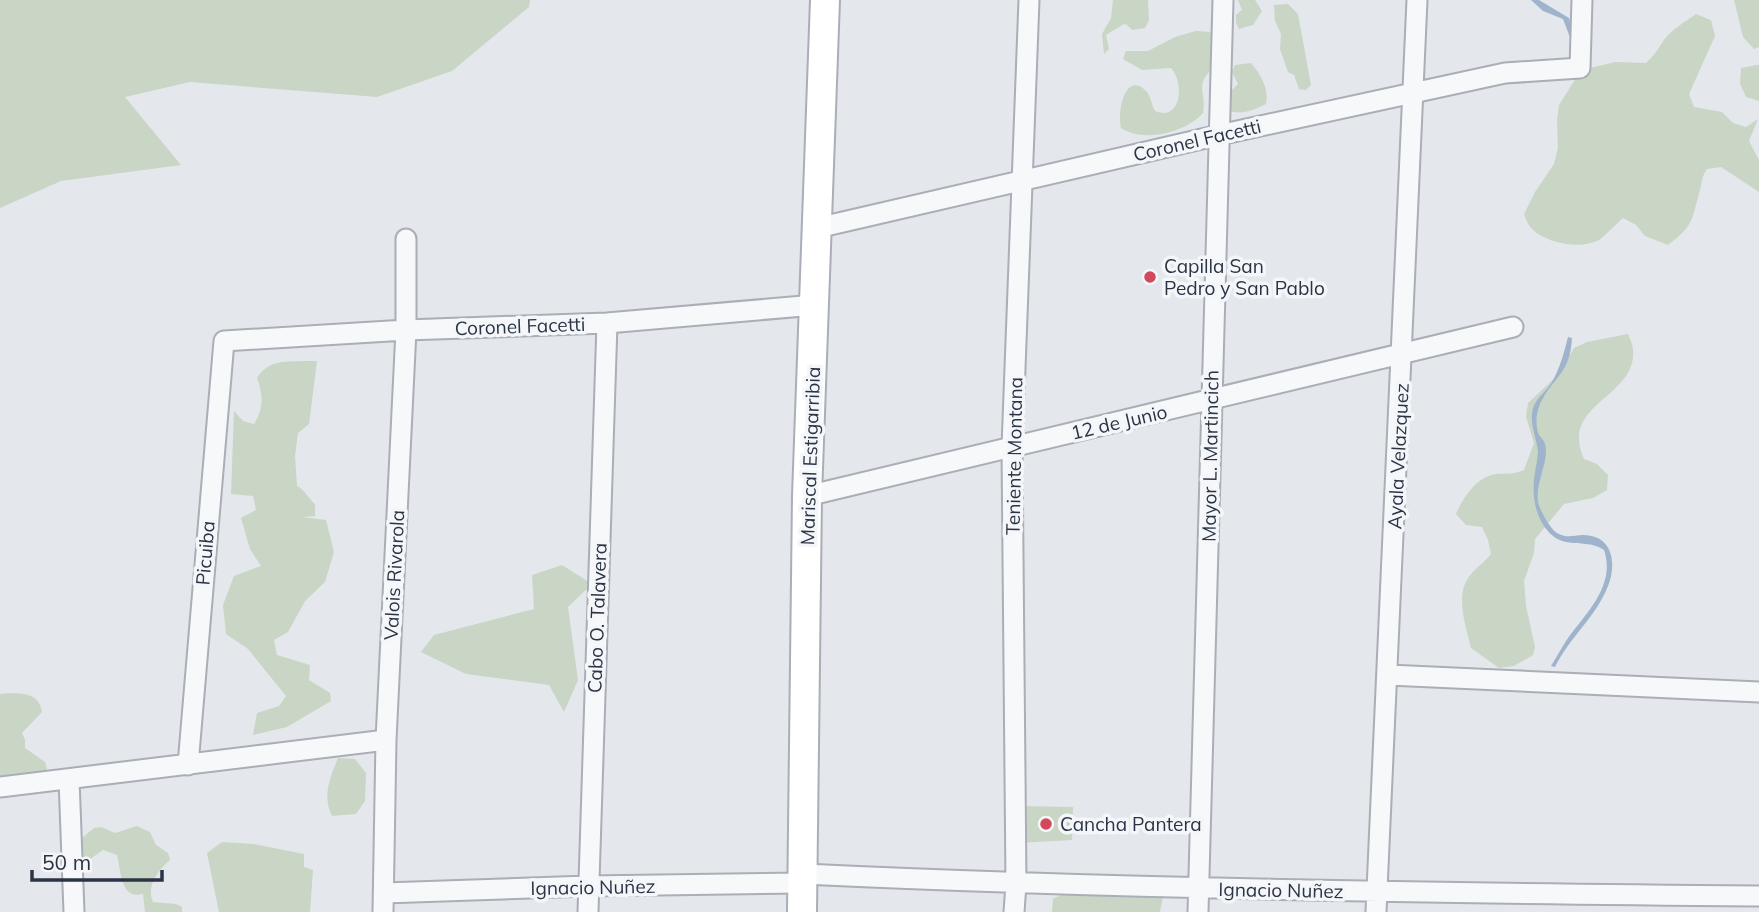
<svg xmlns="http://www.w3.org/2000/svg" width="1759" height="912" viewBox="0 0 1759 912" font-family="Mulish,sans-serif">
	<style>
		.green { fill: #c9d6c5 }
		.water { fill: #9fb4cc }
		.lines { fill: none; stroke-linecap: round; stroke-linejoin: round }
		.street-casing { stroke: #a9aeb7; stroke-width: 23 }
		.secondary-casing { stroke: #a9aeb7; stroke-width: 32 }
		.street { stroke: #f7f8fa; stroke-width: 19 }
		.secondary { stroke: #fff; stroke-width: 28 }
		.poi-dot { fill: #d1495b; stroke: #f4f6f9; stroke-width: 2.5 }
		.labels { text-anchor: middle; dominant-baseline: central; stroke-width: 7; stroke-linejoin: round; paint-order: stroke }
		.street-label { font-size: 19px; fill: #2b3445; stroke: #f4f6f9 }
		.poi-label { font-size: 19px; fill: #2b3445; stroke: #f4f6f9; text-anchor: start }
	</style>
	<rect width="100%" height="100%" fill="#e4e7ec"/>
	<path class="green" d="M0,0H530L529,7L452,71L377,97L190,82L125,97L181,165L61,181L0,208Z
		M1113,0H1148L1149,20L1145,28L1132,30L1127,25L1124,24L1106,35L1109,49L1104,54L1102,34L1111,18Z
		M1238,0H1255L1262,11L1253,25L1239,29L1236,23V15L1242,10Z
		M1734,0H1759V47L1754,49L1743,37Z
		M1288,4L1298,14L1311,85L1306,90L1299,89L1294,75L1288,72L1280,49L1281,34L1275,21L1274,5Z
		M1696,14L1711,20L1715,36L1689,94L1694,107L1722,112L1733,123L1746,127L1758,119L1749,141L1759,160V192L1721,167L1707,169C1702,176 1702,182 1700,190C1691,221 1695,224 1668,245L1645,236L1636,225L1623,218C1616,224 1605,236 1599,240C1580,250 1546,243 1532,229C1528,225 1526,219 1524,214L1535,192L1554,164L1558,148L1557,120L1559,105L1576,78L1586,69L1615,62L1646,63C1654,56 1658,49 1664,40C1672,29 1685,22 1696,14Z
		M1196,31L1212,32L1215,38L1214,67C1193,87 1207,90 1203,113C1185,133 1144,143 1121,128C1117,115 1124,71 1145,90C1151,95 1151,104 1155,111C1181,122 1185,83 1171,68L1142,70L1123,59L1126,51H1148L1175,37Z
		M1251,63C1261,75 1269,88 1266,104C1251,111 1239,117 1224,108L1228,94L1238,84L1232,72L1235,65Z
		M1756,65H1759V101L1746,97L1740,84L1741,68Z
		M1628,334C1630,339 1633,345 1633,350C1637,398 1559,403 1584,459L1597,464L1608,475L1607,490L1593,498L1564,504L1535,539L1534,553L1524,581L1526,606L1535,647L1533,655L1514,666L1499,668L1471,648C1466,625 1453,593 1472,573C1478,566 1485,562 1491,554L1488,540L1482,527L1466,525L1456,514C1463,498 1476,477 1496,474C1507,473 1512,475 1524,470L1534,443L1526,417L1528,403L1559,374L1574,348L1587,342Z
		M302,361H317L309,424L298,433L295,456L297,486C304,489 308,498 315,504V516L302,517L326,520L334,552L325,582L305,601L288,632L274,640L277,655L310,665L309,680L330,693L331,701L287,727L253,735L257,713L279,706L286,696L248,649L226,634L223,605L234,576L261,566L250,549L241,518L256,510L253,496L231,494L234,411L243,421L254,424C264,409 263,394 257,378C269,360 282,362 302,361Z
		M562,565L592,584L568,607L578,680L564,712L549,685L466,674L421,652L434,635L534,609L532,575Z
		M13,693C28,694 39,695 42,712L22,733L25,740V748L45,762L47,769L42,776L0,778V694Z
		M338,758L355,759L366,773L365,801L356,814L332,816C322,796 330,778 338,758Z
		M1019,806L1073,807L1072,840L1018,843Z
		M137,826L150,832L156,845L168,853L170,860C158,870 146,886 153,902L176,904L182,907V912H145L143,894C120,900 121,870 117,855L103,850L86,862H78L77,842L94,828L101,827L115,833Z
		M222,842L254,844L304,854V867L313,870L310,912H219L207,853Z
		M1146,887L1163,897L1160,912H1052L1053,899L1073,889Z"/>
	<path class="water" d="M1531,0H1539L1569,18L1575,39L1573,45L1563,19L1543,11Z
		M1568,337L1572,338C1570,375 1554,375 1540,404C1536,413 1535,426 1539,435C1541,438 1544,440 1545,444C1550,460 1535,483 1538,502C1540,510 1550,529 1557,533C1567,539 1574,535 1583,535C1613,535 1617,564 1608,586C1596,617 1569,638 1555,667L1551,666C1557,656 1562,647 1568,638C1587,612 1616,585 1604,550C1589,539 1567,548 1553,536C1535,521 1531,495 1535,472C1536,465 1538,458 1538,451C1536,436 1529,423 1533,408C1536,398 1546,392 1552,382C1560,368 1564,353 1568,337Z"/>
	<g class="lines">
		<defs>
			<path id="street" d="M817,228L1219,135L1505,73L1580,68L1582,0
				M807,496L1513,327
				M1388,675L1759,692
				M188,765L224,341L406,330L607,323L815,305
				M69,779L74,912
				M0,787L386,740
				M803,874C1122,889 1440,893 1759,896
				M384,893L588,886L803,883
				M383,912L386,740L406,330V239
				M588,912L607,323
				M1014,912L1016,884L1012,447L1029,0
				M1198,912L1223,0
				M1376,912L1417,0"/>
			<path id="secondary" d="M802,912L807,496L825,0"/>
		</defs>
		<use href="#street" class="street-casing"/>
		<use href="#secondary" class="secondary-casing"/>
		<use href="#street" class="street"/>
		<use href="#secondary" class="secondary"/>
	</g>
	<g class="poi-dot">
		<circle cx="1150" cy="277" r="7"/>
		<circle cx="1046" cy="824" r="7"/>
	</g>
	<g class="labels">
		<g class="street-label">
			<text transform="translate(1197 140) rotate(-13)">Coronel Facetti</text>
			<text transform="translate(520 326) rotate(-2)">Coronel Facetti</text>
			<text transform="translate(1119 422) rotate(-13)">12 de Junio</text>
			<text transform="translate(810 456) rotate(-88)">Mariscal Estigarribia</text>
			<text transform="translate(1014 456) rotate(-89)">Teniente Montana</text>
			<text transform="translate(1210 456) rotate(-89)">Mayor L. Martincich</text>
			<text transform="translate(1398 456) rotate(-87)">Ayala Velazquez</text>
			<text transform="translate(205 553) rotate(-85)">Picuiba</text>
			<text transform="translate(394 575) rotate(-87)">Valois Rivarola</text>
			<text transform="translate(597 618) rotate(-88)">Cabo O. Talavera</text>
			<text transform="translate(593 887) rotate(-1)">Ignacio Nuñez</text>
			<text transform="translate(1281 890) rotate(1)">Ignacio Nuñez</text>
		</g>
		<g class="poi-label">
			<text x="1164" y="266">Capilla San<tspan x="1164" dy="22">Pedro y San Pablo</tspan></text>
			<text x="1060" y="824">Cancha Pantera</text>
		</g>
	</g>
	<path d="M32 870v10h130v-10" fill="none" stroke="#2b3445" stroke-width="3.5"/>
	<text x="42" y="870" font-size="21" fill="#2b3445" stroke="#f4f6f9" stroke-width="5" paint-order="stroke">50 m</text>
</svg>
